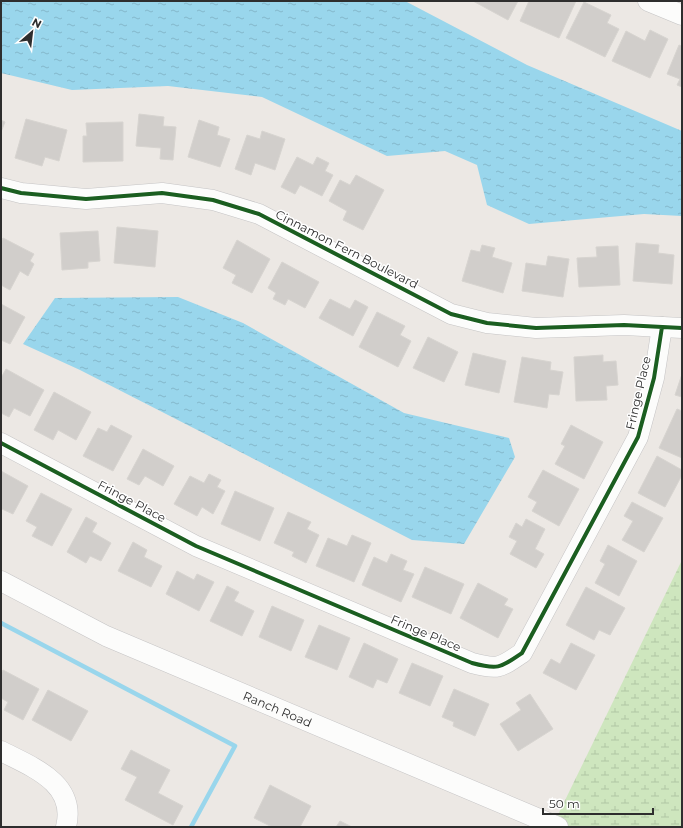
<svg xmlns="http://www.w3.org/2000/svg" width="683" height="828" viewBox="0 0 683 828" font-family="Montserrat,sans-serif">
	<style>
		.wetland { fill: url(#wetland-marsh) }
		.water { fill: url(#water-ripples) }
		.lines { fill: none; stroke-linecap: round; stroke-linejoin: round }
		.stream { stroke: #99d6ec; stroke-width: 4.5 }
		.building { fill: #d1cecb; stroke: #d7d4d0 }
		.minor-casing { stroke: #c5c4c5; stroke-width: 21 }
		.minor { stroke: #fcfcfb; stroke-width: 20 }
		.cycleway-casing { stroke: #fff; stroke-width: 6 }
		.cycleway { stroke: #1b5e20; stroke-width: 4 }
		.labels { text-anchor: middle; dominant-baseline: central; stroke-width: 3; stroke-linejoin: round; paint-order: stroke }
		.street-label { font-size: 12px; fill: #2e2e2e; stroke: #fff }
	</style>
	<defs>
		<pattern id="wetland-marsh" width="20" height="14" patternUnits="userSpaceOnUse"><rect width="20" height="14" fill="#cee6be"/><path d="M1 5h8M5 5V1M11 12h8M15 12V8" fill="none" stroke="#b1c6a4"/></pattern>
		<pattern id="water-ripples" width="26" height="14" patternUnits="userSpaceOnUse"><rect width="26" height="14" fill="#99d6ec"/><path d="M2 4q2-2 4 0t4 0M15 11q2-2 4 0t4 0" fill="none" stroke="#84b8cb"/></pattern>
	</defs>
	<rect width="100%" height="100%" fill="#ece8e4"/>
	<path class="wetland" d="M682,560V827H552Z"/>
	<path class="water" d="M1,1H405L527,65L682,131V216L644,214L529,224L487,205L477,165L445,151L387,156L262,97L168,86L72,90L1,73Z
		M178,297L243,323L404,413L509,438L515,457L464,544L412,540L80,370L23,344L55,298Z"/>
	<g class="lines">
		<path class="stream" d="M1,623L235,746L191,827"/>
	</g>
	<path class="building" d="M473,1H518L508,20Z
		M529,1H576L559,38L520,21Z
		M584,2L611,15L607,23L619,29L605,57L566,38Z
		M650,30L668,39L650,78L612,61L626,31L645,41Z
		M679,45L682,46V87L677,85L680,79L667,74Z
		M139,114L164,117L163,126L176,127L173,160L160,159L161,148L136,146Z
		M26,119L67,130L59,161L45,157L42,166L15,158Z
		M1,120L5,122L1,132Z
		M199,120L219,127L217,135L230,139L220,167L188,157Z
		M123,122V161L83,162V136H87L86,123Z
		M262,131L285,139L275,170L255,163L251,175L235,169L247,135L260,139Z
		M297,157L313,165L317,157L329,163L325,171L333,175L322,196L300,185L295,194L281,187Z
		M356,175L384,190L363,230L343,220L347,211L329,201L340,180L350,185Z
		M117,227L158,231L155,267L114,263Z
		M98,231L100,261L88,262V268L62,270L60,233Z
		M3,238L34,254L30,261L34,264L28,276L20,271L10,290L1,285V242Z
		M237,240L270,259L252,293L232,283L236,275L223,268Z
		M636,243L659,245L658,253L674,255L672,284L633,281Z
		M482,245L495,248L492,257L512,263L503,293L462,281L471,250L480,252Z
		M618,246L620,285L579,287L577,258L597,257L596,247Z
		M548,256L569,259L563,297L522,291L526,263L546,266Z
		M282,262L319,282L305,308L288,299L285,305L273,299L276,293L268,288Z
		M330,299L350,309L355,300L368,307L353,336L319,318Z
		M1,304L25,317L10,344L1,340Z
		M377,312L405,326L400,335L411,341L398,367L359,347Z
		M428,337L458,352L444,382L413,368Z
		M473,353L506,361L499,393L465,385Z
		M603,355V362L616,361L618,385L606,386L607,400L576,401L574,357Z
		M522,357L551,362L550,370L563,372L559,395L549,394L547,408L514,402Z
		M6,369L44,390L30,416L14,408L9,417L1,413V378Z
		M682,374V397L675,395Z
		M54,392L91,412L76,440L58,430L53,440L34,430Z
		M677,409L682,411V458L659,448Z
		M111,425L132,436L113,471L83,456L98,428L107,432Z
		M571,425L603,442L584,479L555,464L565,446L561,444Z
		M143,449L174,466L163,486L145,476L139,485L127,479Z
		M657,456L682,470V475L665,507L638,493Z
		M543,470L579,489L559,526L532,511L537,502L528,497Z
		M1,471L28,486L13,514L2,509L1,510Z
		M209,474L221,480L217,487L225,491L213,514L202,507L197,516L174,504L190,476L204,483Z
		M235,491L274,508L260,541L221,524Z
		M41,493L72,509L52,546L32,536L37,527L26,521Z
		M632,502L663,518L644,552L622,540L633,521L624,516Z
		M288,512L311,522L307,529L319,535L306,563L292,556L294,552L274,543Z
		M86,517L97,523L92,532L111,543L101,561L90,556L86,563L67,552Z
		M526,519L545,529L535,549L544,554L536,568L510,554L517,541L509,537L516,523L522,527Z
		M352,535L371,543L354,582L316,566L328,538L347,546Z
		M133,542L147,550L144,557L162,566L151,587L118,571Z
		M608,545L637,561L619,596L595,583L605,564L600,561Z
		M391,554L407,561L403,570L414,574L401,602L362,585L374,557L387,563Z
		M425,567L464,584L451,614L412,597Z
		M177,571L194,580L197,574L214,582L199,611L166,594Z
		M478,583L508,599L504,605L513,609L498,638L460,618Z
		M227,586L239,592L234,601L254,611L242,636L210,621Z
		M586,587L625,608L610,635L599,630L594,640L566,625Z
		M272,606L304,620L291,651L259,637Z
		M319,625L350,638L337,670L305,657Z
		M364,643L398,659L387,683L377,679L373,688L349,677Z
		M571,643L595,655L576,690L543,673L551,659L560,664Z
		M412,663L443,676L430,706L399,693Z
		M3,670L39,689L23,720L4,710L8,702L1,698V673Z
		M454,689L489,704L475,736L453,726L454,722L442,717Z
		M48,690L88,711L71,741L32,720Z
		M530,694L553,729L518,751L500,724L521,710L516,703Z
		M131,750L170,770L158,793L183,806L173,825L125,800L137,777L121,769Z
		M270,785L311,806L300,827H272L254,818Z
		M340,821L352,827H336Z"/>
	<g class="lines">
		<defs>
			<g id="minor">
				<path d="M648,1L682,15"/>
				<path d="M1,188L21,193L86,199L162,193L213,200L259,214L451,314L487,323L536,328L624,325L682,328"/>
				<path d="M1,443L196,546L472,663C498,670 500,668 522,653L638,437L654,378L662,327"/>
				<path id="s1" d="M1,581L106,636L558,827"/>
				<path d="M1,751C32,767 77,783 66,827"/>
			</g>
		</defs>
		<use href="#minor" class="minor-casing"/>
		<use href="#minor" class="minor"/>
		<defs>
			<path id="cycleway" d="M1,188L21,193L86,199L162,193L213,200L259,214L451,314L487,323L536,328L624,325L682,328
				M1,443L196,546L472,663C498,670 500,668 522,653L638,437L654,378L662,327"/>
		</defs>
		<use href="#cycleway" class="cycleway-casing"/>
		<use href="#cycleway" class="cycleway"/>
	</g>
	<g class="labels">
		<g class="street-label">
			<text transform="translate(347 249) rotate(27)">Cinnamon Fern Boulevard</text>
			<text transform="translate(638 393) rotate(-77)">Fringe Place</text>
			<text transform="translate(132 501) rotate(28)">Fringe Place</text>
			<text transform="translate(426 633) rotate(23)">Fringe Place</text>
			<text stroke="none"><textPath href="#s1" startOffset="305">Ranch Road</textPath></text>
		</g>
	</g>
	<rect width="683" height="828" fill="none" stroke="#2e2e2e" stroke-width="4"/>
	<g transform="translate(32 32) rotate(28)" stroke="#ffffff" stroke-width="3" paint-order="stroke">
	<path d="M0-3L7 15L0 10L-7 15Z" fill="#2e2e2e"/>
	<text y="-6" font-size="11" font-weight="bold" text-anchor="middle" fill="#2e2e2e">N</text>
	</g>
	<path d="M543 808v6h110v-6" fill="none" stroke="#2e2e2e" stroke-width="2"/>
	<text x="549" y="808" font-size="12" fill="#2e2e2e" stroke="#ffffff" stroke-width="3" paint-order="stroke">50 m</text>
</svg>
